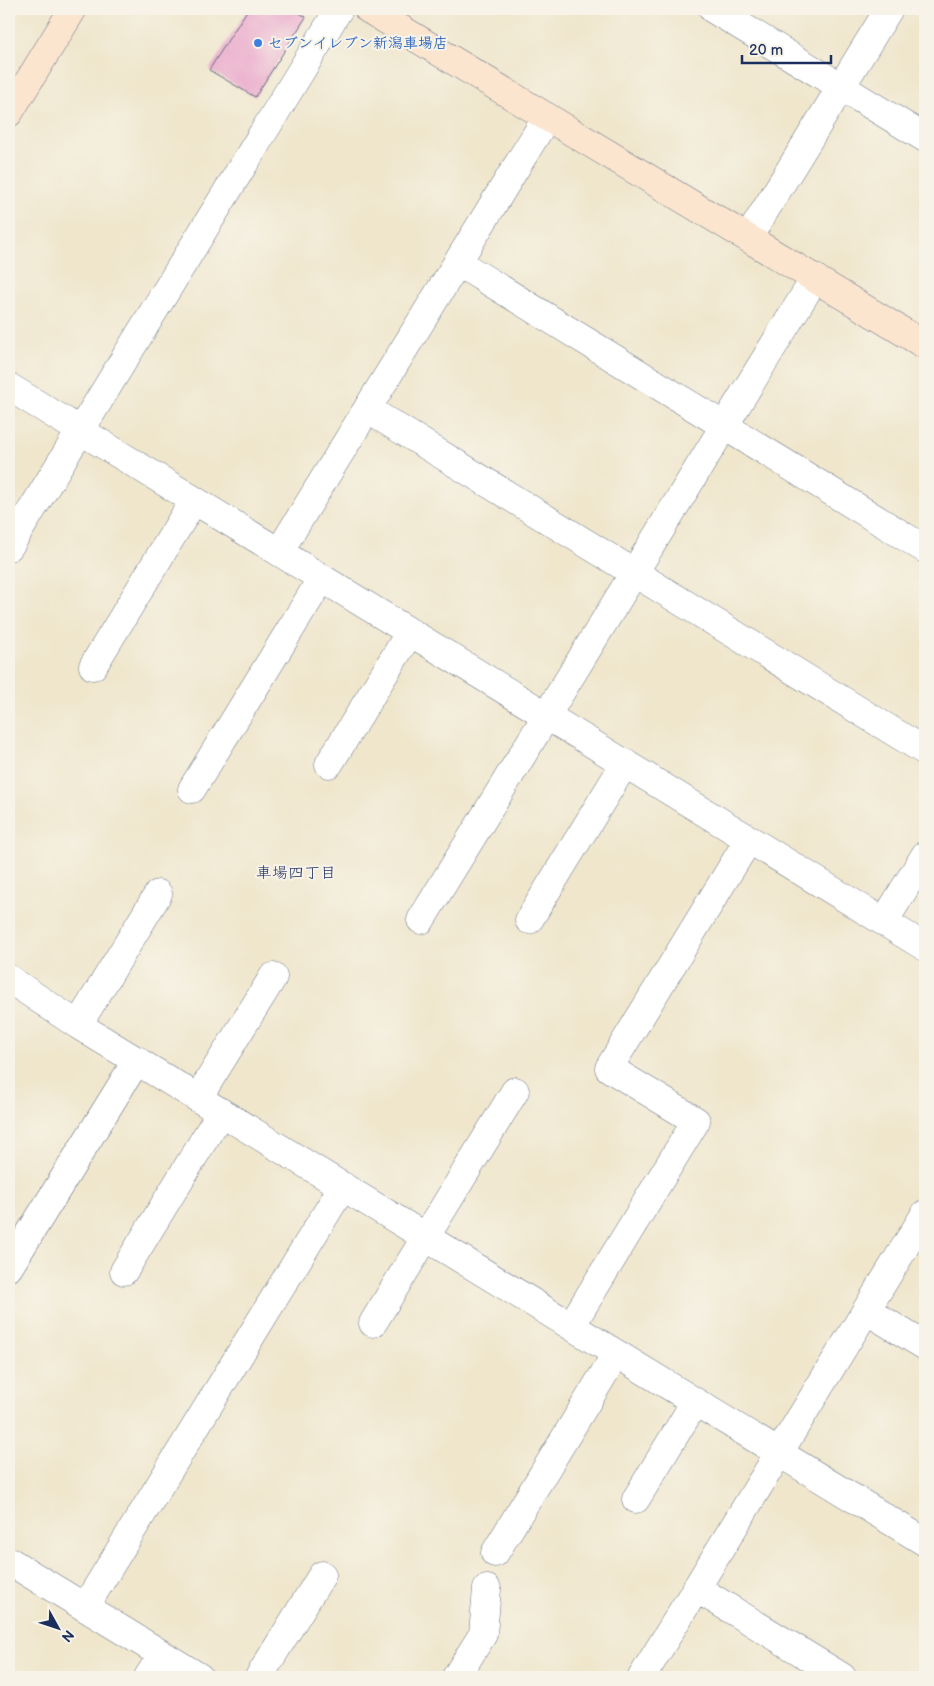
<svg xmlns="http://www.w3.org/2000/svg" width="934" height="1686" viewBox="0 0 934 1686" font-family="'Balsamiq Sans','Klee One',sans-serif">
	<style>
		.building { fill: #e9a4c9 }
		.lines { fill: none; stroke-linecap: round; stroke-linejoin: round }
		.street-casing { stroke: #656f84; stroke-width: 29 }
		.secondary-casing { stroke: #656f84; stroke-width: 29 }
		.street { stroke: #fff; stroke-width: 28 }
		.secondary { stroke: #fbe5cf; stroke-width: 28 }
		.shop-dot { fill: #3f7fe0; stroke: #f7f3e8; stroke-width: 2 }
		.labels { text-anchor: middle; dominant-baseline: central; stroke-width: 4; stroke-linejoin: round; paint-order: stroke }
		.shop-label { font-size: 15px; font-weight: bold; fill: #366cbe; stroke: #f7f3e8; text-anchor: start }
		.neighbourhood-label { font-size: 16px; fill: #1b2f5e; stroke: #f7f3e8 }
	</style>
	<rect width="100%" height="100%" fill="#f7f3e8"/>
	<filter id="ink" filterUnits="userSpaceOnUse"><feTurbulence type="fractalNoise" baseFrequency=".02" numOctaves="2"/><feDisplacementMap in="SourceGraphic" scale="10" xChannelSelector="R" yChannelSelector="G"/><feConvolveMatrix kernelMatrix="1 2 1 2 8 2 1 2 1" color-interpolation-filters="sRGB"/></filter>
	<filter id="wash" filterUnits="userSpaceOnUse"><feTurbulence type="fractalNoise" baseFrequency=".0096" numOctaves="4" result="noise"/><feDisplacementMap in="SourceGraphic" scale="20" xChannelSelector="R" yChannelSelector="G"/><feGaussianBlur stdDeviation="1.12" result="paint"/><feColorMatrix in="noise" values="0 0 0 0 0 0 0 0 0 0 0 0 0 0 0 0 0 1.4 0 .05"/><feComposite in="paint" operator="in"/></filter>
	<g filter="url(#wash)">
		<rect width="100%" height="100%" fill="#efe6cc"/>
		<g id="blocks">
			<path class="building" d="M248,9H293L306,17L255,97L209,70Z"/>
		</g>
	</g>
	<g filter="url(#ink)">
		<use href="#blocks" fill-opacity="0" stroke="#656f84" stroke-width="1"/>
		<g class="lines">
			<defs>
				<path id="street" d="M713,9L925,138
					M748,238L889,9
					M457,262L925,549
					M9,387L925,947
					M367,409L925,751
					M9,547L339,9
					M279,552L547,117
					M93,666L194,500
					M329,764L410,632
					M192,789L322,578
					M421,920L815,278
					M529,920L625,763
					M884,922L925,855
					M9,979L78,1025L925,1542
					M78,1025L158,894
					M198,1098L273,977
					M9,1267L137,1060
					M124,1271L221,1112
					M866,1310L925,1346
					M373,1323L515,1091
					M571,1326L696,1121L609,1068L749,839
					M636,1499L695,1402
					M495,1553L616,1354
					M9,1561L199,1677
					M696,1588L842,1677
					M85,1607L343,1186
					M148,1677L162,1655
					M259,1677L322,1575
					M456,1677L483,1634L487,1589
					M642,1677L925,1214"/>
				<path id="secondary" d="M368,9L925,345
					M9,113L73,9"/>
			</defs>
			<use href="#street" class="street-casing"/>
			<use href="#secondary" class="secondary-casing"/>
			<use href="#street" class="street"/>
			<use href="#secondary" class="secondary"/>
		</g>
	</g>
	<circle class="shop-dot" cx="258" cy="43" r="5"/>
	<g class="labels">
		<g class="shop-label">
			<text x="268" y="43">セブンイレブン新潟車場店</text>
		</g>
		<g class="neighbourhood-label">
			<text x="296" y="873">車場四丁目</text>
		</g>
	</g>
	<rect width="934" height="1686" fill="none" stroke="#f7f3e8" stroke-width="30"/>
	<g transform="translate(58 1628) rotate(130)" stroke="#f7f3e8" stroke-width="4" paint-order="stroke">
	<path d="M0-4L9 19L0 12L-9 19Z" fill="#1b2f5e"/>
	<text y="-8" font-size="14" font-weight="bold" text-anchor="middle" fill="#1b2f5e">N</text>
	</g>
	<path d="M742 55v8h89v-8" fill="none" stroke="#1b2f5e" stroke-width="2.5"/>
	<text x="749" y="55" font-size="15" fill="#1b2f5e" stroke="#f7f3e8" stroke-width="4" paint-order="stroke">20 m</text>
</svg>
